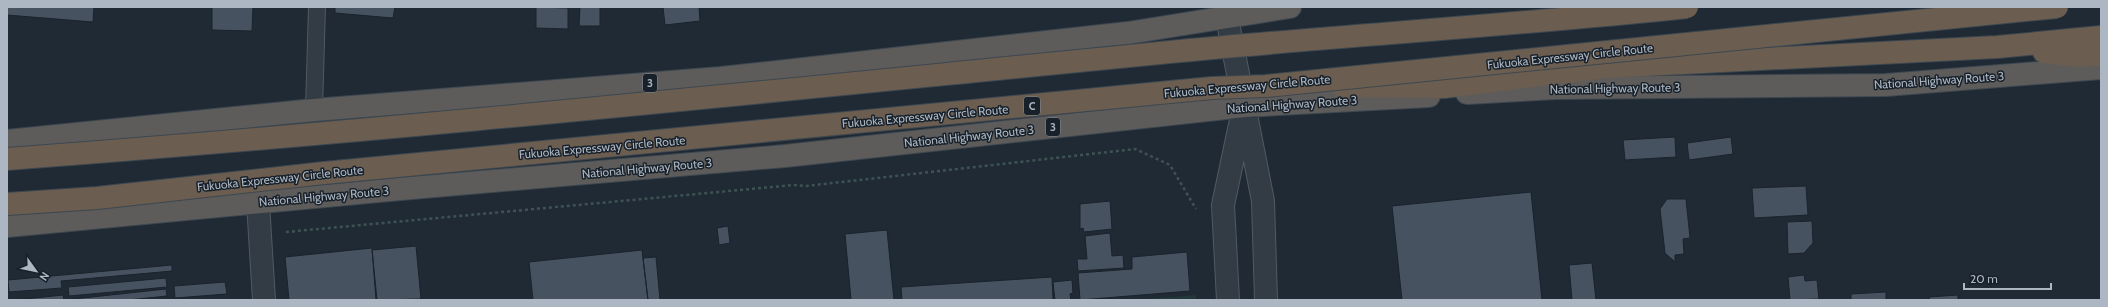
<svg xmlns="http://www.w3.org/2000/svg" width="2108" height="307" viewBox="0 0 2108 307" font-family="Cabin,sans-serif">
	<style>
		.green { fill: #223737 }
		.building { fill: #46525f; stroke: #1a232c }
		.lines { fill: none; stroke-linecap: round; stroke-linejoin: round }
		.service-casing { stroke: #505a64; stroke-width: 18 }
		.minor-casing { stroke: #505a64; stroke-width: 24 }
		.tertiary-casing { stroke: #505a64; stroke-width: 24 }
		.trunk-casing { stroke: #3d4750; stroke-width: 24 }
		.motorway-casing { stroke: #3d4750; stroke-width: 24 }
		.path { stroke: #3f5253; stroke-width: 2.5; stroke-dasharray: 3 3; stroke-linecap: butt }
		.service { stroke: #333c45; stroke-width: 16 }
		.minor { stroke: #333c45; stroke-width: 22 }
		.tertiary { stroke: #333c45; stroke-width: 22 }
		.trunk { stroke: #5e5c5b; stroke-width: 22 }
		.motorway { stroke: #6b5e50; stroke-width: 22 }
		.motorway-bridge-casing { stroke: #3d4750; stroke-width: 24; stroke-linecap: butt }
		.motorway-bridge { stroke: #6b5e50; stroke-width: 22 }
		.labels { text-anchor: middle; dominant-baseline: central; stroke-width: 3; stroke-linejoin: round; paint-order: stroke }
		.shield { fill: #18212a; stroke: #808a95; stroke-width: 1 }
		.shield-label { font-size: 11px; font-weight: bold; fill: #adb7c3 }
		.street-label { font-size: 12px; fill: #adb7c3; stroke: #18212a }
	</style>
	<rect width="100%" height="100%" fill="#1f2a35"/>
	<path class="green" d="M1196,295V300H1134Z"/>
	<path class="building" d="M7,7H94L93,22L7,15Z
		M212,7H253L252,31L212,30Z
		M335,7H395L393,18L335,13Z
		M536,7L568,8V29L536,28Z
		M580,7H600V26H579Z
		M663,7H699L700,21L665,25Z
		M1675,137L1676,157L1625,160L1623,140Z
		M1731,137L1733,154L1689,160L1687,143Z
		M1806,186L1808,215L1754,218L1752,188Z
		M1531,192L1542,300H1402L1392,206Z
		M1667,199H1686L1690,238L1683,239L1684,254L1675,255V262L1665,253L1660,209Z
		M1110,201L1112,229L1084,232L1083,228L1080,229V204Z
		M1812,221L1813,243L1804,253L1788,254L1787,222Z
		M728,226L730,243L719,245L717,228Z
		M887,230L894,300H851L845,234Z
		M1110,233L1112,256L1123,255L1124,268L1078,271L1077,259H1087L1085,236Z
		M416,246L421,299L377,300L372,250Z
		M372,248L376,300H289L285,257Z
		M642,250L648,300H533L529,262Z
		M1187,252L1190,291L1080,300L1078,273L1132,269V257Z
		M656,257L660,300H648L643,258Z
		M1592,263L1596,300H1572L1569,265Z
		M172,265V271L61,281L62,288L9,292L8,280Z
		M1804,275L1805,281L1817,280L1819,299L1790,300L1788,277Z
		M1052,277L1053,300H902L901,287Z
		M166,278L167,287L69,296L68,287Z
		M1072,280L1073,293L1070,294L1071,300H1055L1053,282Z
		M225,282L227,294L175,298L174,286Z
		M166,289L167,296L128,300H15L63,295L64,300Z
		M1886,292V300H1851V294Z
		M1958,295V300H1930L1929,297Z"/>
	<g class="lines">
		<defs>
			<path id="service" d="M314,110L317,7"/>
			<path id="minor" d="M258,203L264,300"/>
			<path id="tertiary" d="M1227,7V18L1263,201L1266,300
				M1228,300L1223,205L1242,115"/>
			<path id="trunk" d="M1467,93L1556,88L1886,85L2101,68
				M7,141L314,110L721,78L1128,33L1290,7
				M7,226L400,189L785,156L1244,106L1429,96"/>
			<path id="motorway" d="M2044,52L2080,56L2101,54
				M1343,86L1444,87L1606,67L1997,47L2101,37"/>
		</defs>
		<use href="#service" class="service-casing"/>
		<use href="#minor" class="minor-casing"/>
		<use href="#tertiary" class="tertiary-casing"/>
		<use href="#trunk" class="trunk-casing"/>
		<use href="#motorway" class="motorway-casing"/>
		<path class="path" d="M286,232L794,185L806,186L1135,149L1170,165L1196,209"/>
		<use href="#service" class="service"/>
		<use href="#minor" class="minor"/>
		<use href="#tertiary" class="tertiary"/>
		<use href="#trunk" class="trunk"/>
		<use href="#motorway" class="motorway"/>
		<defs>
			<path id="motorway-bridge" d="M7,159C399,130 789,89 1180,51C1349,35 1518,25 1687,7
				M7,204L97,198L324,173L1212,88L1266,86L2057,7"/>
		</defs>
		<use href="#motorway-bridge" class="motorway-bridge-casing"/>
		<use href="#motorway-bridge" class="motorway-bridge"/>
	</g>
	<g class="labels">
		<g class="shield">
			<rect x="643" y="74" width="14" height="18" rx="3"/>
			<rect x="1024" y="97" width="16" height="18" rx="3"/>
			<rect x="1046" y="118" width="14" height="18" rx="3"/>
		</g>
		<g class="shield-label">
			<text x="650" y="83">3</text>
			<text x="1032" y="106">C</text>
			<text x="1053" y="127">3</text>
		</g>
		<g class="street-label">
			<text transform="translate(1570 56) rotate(-6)">Fukuoka Expressway Circle Route</text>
			<text transform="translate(1939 80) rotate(-4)">National Highway Route 3</text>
			<text transform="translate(1247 86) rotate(-5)">Fukuoka Expressway Circle Route</text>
			<text transform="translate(1615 88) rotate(-1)">National Highway Route 3</text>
			<text transform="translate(1292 104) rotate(-4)">National Highway Route 3</text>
			<text transform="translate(925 116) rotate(-5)">Fukuoka Expressway Circle Route</text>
			<text transform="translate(969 136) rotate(-6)">National Highway Route 3</text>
			<text transform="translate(602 147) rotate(-5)">Fukuoka Expressway Circle Route</text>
			<text transform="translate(647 168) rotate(-5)">National Highway Route 3</text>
			<text transform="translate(280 178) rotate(-6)">Fukuoka Expressway Circle Route</text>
			<text transform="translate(324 196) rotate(-5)">National Highway Route 3</text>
		</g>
	</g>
	<rect width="2108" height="307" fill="none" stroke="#adb7c3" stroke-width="16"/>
	<g transform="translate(36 271) rotate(123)" stroke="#18212a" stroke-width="3" paint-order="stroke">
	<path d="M0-3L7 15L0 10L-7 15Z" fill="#adb7c3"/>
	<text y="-6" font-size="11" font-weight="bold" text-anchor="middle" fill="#adb7c3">N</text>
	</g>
	<path d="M1964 283v6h87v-6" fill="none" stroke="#adb7c3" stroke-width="2"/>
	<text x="1970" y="283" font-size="12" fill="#adb7c3" stroke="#18212a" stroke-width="3" paint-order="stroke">20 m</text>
</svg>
